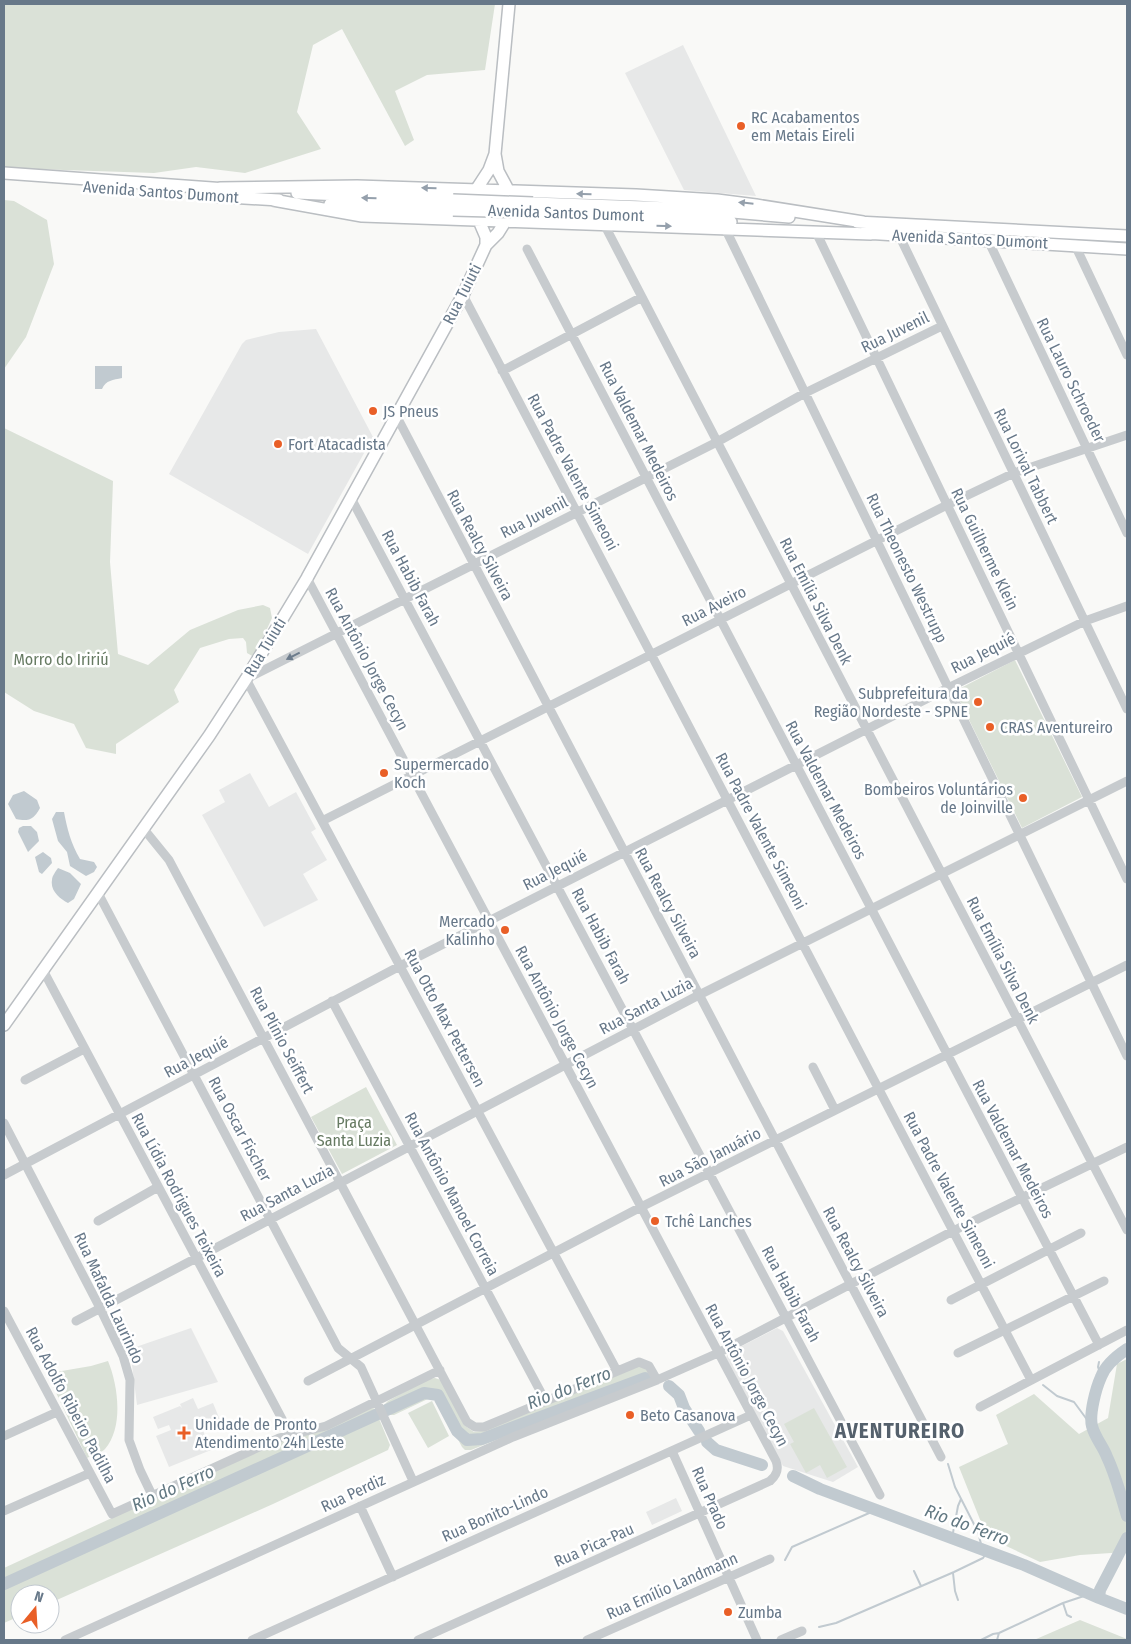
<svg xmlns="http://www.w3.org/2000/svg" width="1131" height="1644" viewBox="0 0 1131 1644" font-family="'Fira Sans Condensed',sans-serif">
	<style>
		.built { fill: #e7e8e8 }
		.green { fill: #dae1d7 }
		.water { fill: #c1cad0 }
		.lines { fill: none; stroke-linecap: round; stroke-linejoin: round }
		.stream { stroke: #c1cad0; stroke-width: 2 }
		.river { stroke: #c1cad0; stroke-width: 12 }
		.major-casing { stroke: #babec2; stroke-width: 14 }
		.minor { stroke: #c7cbce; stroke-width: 9 }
		.major { stroke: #fff; stroke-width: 11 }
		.major-bridge-casing { stroke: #babec2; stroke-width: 14; stroke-linecap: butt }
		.major-bridge { stroke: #fff; stroke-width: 11 }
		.oneway { fill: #95a0ac }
		.oneway2 { fill: #6c7c8c }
		.poi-dot { fill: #e95f27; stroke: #fff; stroke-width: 2 }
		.labels { text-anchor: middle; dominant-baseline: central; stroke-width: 5; stroke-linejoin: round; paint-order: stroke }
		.poi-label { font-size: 16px; fill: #677889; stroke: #fff; text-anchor: start }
		.street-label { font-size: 16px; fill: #677889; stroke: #fff }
		.park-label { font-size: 16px; fill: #667a62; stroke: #fff }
		.water-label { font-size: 18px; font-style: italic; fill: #637983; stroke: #fff }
		.district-label { font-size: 21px; font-weight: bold; letter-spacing: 1px; fill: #55616d; stroke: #fff }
	</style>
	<rect width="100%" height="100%" fill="#f9f9f7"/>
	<path class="built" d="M683,45L756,196L684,190L625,73Z
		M316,329L373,437L308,554L169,474L242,344L246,340L279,332Z
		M250,773L269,807L296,792L316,829L311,832L327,860L303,874L318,900L264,927L202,815L225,802L219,790Z
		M191,1328L218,1382L137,1405L130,1349Z
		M777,1328L783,1331L858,1467L833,1482L783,1466L726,1358L728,1353Z
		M193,1398L198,1409L213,1403L220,1420L202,1428L206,1438L203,1439L206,1446L209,1445L211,1450L169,1467L156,1436L171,1430L169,1425L158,1429L153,1417L180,1406L182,1408L180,1404Z
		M676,1498L682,1511L652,1525L646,1512Z"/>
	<path class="green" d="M4,4H495L485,70L427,75L395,91L414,140L405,146L342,29L313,45L297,112L321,149L245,173L196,167L154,173L4,168Z
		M4,200L14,201L47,220L54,264L26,337L4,369Z
		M4,428L113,481L110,562L118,654L148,665L190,630L238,610L263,605L270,608L272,618L254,657L247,653L246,642L243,638L229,639L200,648L174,690L179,702L116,744V754L86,748L74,724L34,711L4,692Z
		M1015,660L1082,797L1022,828L955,691Z
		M366,1087L397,1145L342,1174L311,1117Z
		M1127,1359V1552L1080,1555L1040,1562L987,1537L959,1467L1008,1444L996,1415L1034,1394L1079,1434L1108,1418L1117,1364Z
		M108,1361C118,1385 124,1427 105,1449C101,1453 92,1455 87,1458L50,1380V1373L91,1366Z
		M633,1366L646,1367L650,1375L649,1378L471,1450H465L462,1447L436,1398L432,1397L394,1415H388L384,1411V1405L388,1401L428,1379L435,1378L441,1380L464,1425L474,1432L480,1431Z
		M432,1401L449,1436L428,1448L408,1413Z
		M371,1407L375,1409L390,1445L388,1450L273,1504L50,1603V1594H20V1616L4,1623V1568L280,1440L320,1432Z
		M814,1408L847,1467L827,1478L820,1465L806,1473L790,1444L794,1442L784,1424Z
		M1080,1620L1127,1639V1640H1034Z"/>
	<path class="water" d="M95,366H122V378C113,380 106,380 102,389H95Z
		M24,791L37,800L40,808C34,819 29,822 16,819L8,804L13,795Z
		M56,812H64C67,828 71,844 80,859L94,862L97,867L94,872L86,876L70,866L67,852L58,841L52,819Z
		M23,826H31L37,832L39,841L28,852L18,832L19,828Z
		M43,852L51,858L52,863L42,874L39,872L35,857Z
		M58,868L70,873L81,884L74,899L68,903C60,899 50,891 52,880C52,876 56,871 58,868Z"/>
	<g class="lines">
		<path class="stream" d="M1099,1362L1098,1367L1101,1376
			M1043,1385L1057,1396L1074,1402L1091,1425
			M948,1464L955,1487L978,1532L982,1548
			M952,1538L958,1506L961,1499
			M785,1560L792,1547L876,1510
			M914,1571L921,1586
			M953,1573L955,1591L958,1600
			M1063,1603L1067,1615L1071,1617
			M819,1627L836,1623L954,1572L983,1558L988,1551
			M981,1640L993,1634L999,1633L1063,1603L1090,1594
			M997,1640L999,1633"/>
		<path class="river" d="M1127,1349C1118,1355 1105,1366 1101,1377C1096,1388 1089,1414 1092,1426C1095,1438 1103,1446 1107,1457C1116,1476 1121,1496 1127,1516
			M669,1386L679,1395L684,1408L699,1431
			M707,1442L716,1450L762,1465
			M793,1476L820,1489L1024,1565L1099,1598L1127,1609
			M4,1584L424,1393L438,1395L457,1431L467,1440L482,1439L645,1378
			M1099,1598L1100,1590L1127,1538"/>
		<defs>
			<path id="major" d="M4,173L226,189
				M220,188L357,186L636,195L717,200L756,205L863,222
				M297,193L453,200
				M474,193L489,170L495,154L509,4
				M212,196L279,200
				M273,200L362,216L871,234
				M533,203L698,209L789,217
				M330,204L453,210
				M533,212L671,217L731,222
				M477,216L486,237V245
				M857,222L1127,236
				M864,233L1127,249
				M4,1025L209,736L246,679L307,578L463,295L486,245L498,233L513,209V199L498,171L495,154"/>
		</defs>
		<use href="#major" class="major-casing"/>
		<path class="minor" d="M604,224L1127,1230
			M725,228L1127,1056
			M816,232L1127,879
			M899,235L1127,709
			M988,240L1127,533
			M1075,245L1127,355
			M527,249L1099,1345
			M463,295L1031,1380
			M502,371L642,297
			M397,417L941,1457
			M351,498L880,1495
			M307,578L776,1461C779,1469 777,1475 770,1481L418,1640
			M322,821L947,505L1014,473L1127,435
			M143,828L169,860L467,1422L475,1427H484L639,1362L649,1366L657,1380
			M98,893L338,1348L361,1367L413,1481
			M43,970L290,1434
			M332,1001L545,1400
			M813,1067L835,1110
			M25,1080L84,1049
			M4,1123L100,1308L123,1356L130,1380L129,1440L140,1470L152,1495
			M4,1175L400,966L948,688L1085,621L1127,606
			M98,1221L158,1187
			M951,1300L1081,1233
			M4,1311L112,1514L279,1438L326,1426L440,1370
			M76,1321L699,995L1127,781
			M958,1353L1104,1281
			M617,1371L246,679L717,442L805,393L942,326
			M308,1381L641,1207L1127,965
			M980,1407L1127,1330
			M4,1436L57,1412
			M672,1451L757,1640
			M360,1506L393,1577
			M4,1511L90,1473
			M65,1640L513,1437L657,1380L718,1353L953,1231L1127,1147
			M252,1640L751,1415
			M587,1640L770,1559
			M781,1640L802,1631"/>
		<use href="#major" class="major"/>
		<defs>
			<path id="major-bridge" d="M453,200L533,203
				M453,210L533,212"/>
		</defs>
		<use href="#major-bridge" class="major-bridge-casing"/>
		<use href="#major-bridge" class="major-bridge"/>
	</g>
	<defs><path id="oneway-solid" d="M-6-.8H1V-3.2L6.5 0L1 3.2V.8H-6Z" transform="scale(1.25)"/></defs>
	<g class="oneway">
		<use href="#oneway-solid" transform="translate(429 188) rotate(-178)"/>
		<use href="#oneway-solid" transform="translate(584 194) rotate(-178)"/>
		<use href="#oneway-solid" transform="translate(369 198) rotate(-178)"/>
		<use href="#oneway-solid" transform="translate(746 203) rotate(-174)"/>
		<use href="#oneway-solid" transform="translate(664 226) rotate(2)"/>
	</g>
	<use class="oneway2" href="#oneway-solid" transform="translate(293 656) rotate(153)"/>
	<g class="poi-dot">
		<circle cx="741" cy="126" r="5"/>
		<circle cx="373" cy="411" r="5"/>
		<circle cx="278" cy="444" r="5"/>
		<circle cx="978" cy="702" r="5"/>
		<circle cx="990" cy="727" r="5"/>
		<circle cx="384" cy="773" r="5"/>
		<circle cx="1023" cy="798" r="5"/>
		<circle cx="505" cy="930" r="5"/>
		<circle cx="655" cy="1221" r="5"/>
		<circle cx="630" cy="1415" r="5"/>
		<path d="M181.5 1425.5h5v5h5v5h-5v5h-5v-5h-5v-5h5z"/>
		<circle cx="728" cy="1612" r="5"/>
	</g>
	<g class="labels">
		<g class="poi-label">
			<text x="751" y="117">RC Acabamentos<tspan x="751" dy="18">em Metais Eireli</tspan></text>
			<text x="383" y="411">JS Pneus</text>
			<text x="288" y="444">Fort Atacadista</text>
			<text x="968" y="693" text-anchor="end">Subprefeitura da<tspan x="968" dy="18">Região Nordeste - SPNE</tspan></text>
			<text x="1000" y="727">CRAS Aventureiro</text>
			<text x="394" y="764">Supermercado<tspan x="394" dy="18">Koch</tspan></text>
			<text x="1013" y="789" text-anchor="end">Bombeiros Voluntários<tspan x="1013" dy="18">de Joinville</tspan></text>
			<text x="495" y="921" text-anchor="end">Mercado<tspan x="495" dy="18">Kalinho</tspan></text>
			<text x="665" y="1221">Tchê Lanches</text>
			<text x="640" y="1415">Beto Casanova</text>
			<text x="195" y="1424">Unidade de Pronto<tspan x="195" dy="18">Atendimento 24h Leste</tspan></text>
			<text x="738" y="1612">Zumba</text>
		</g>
		<g class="street-label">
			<text transform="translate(161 192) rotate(4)">Avenida Santos Dumont</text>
			<text transform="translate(566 213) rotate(2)">Avenida Santos Dumont</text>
			<text transform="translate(970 239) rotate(3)">Avenida Santos Dumont</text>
			<text transform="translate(462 294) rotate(-63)">Rua Tuiuti</text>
			<text transform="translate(895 332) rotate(-26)">Rua Juvenil</text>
			<text transform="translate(1071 380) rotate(64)">Rua Lauro Schroeder</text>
			<text transform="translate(639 431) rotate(63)">Rua Valdemar Medeiros</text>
			<text transform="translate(1026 466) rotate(64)">Rua Lorival Tabbert</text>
			<text transform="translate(573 472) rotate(62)">Rua Padre Valente Simeoni</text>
			<text transform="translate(534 517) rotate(-27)">Rua Juvenil</text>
			<text transform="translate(480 545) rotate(62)">Rua Realcy Silveira</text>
			<text transform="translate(985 549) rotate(64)">Rua Guilherme Klein</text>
			<text transform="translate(907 568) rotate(64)">Rua Theonesto Westrupp</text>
			<text transform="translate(411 578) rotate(62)">Rua Habib Farah</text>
			<text transform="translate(816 601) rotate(63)">Rua Emília Silva Denk</text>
			<text transform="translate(714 606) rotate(-27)">Rua Aveiro</text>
			<text transform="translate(265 647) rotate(-59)">Rua Tuiuti</text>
			<text transform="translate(983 653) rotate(-27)">Rua Jequié</text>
			<text transform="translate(367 659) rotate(62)">Rua Antônio Jorge Cecyn</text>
			<text transform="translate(826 790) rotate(62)">Rua Valdemar Medeiros</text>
			<text transform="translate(761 831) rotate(62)">Rua Padre Valente Simeoni</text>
			<text transform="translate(555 870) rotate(-27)">Rua Jequié</text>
			<text transform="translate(668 903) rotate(62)">Rua Realcy Silveira</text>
			<text transform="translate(601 936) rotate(62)">Rua Habib Farah</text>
			<text transform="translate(1003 960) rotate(63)">Rua Emília Silva Denk</text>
			<text transform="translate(646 1006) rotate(-28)">Rua Santa Luzia</text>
			<text transform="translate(557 1017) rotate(62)">Rua Antônio Jorge Cecyn</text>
			<text transform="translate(445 1018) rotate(62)">Rua Otto Max Pettersen</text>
			<text transform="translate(282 1040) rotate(62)">Rua Plínio Seiffert</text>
			<text transform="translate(196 1057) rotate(-28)">Rua Jequié</text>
			<text transform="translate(240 1129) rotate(62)">Rua Oscar Fischer</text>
			<text transform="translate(1013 1149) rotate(62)">Rua Valdemar Medeiros</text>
			<text transform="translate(710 1157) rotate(-27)">Rua São Januário</text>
			<text transform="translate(949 1190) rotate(62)">Rua Padre Valente Simeoni</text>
			<text transform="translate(287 1193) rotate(-28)">Rua Santa Luzia</text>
			<text transform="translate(452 1194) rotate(62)">Rua Antônio Manoel Correia</text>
			<text transform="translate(179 1195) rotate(62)">Rua Lídia Rodrigues Teixeira</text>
			<text transform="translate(856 1262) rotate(62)">Rua Realcy Silveira</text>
			<text transform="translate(791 1294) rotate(62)">Rua Habib Farah</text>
			<text transform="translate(109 1298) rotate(65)">Rua Mafalda Laurindo</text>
			<text transform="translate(747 1375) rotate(62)">Rua Antônio Jorge Cecyn</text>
			<text transform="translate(71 1405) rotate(62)">Rua Adolfo Ribeiro Padilha</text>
			<text transform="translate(353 1493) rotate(-25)">Rua Perdiz</text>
			<text transform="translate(710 1498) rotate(66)">Rua Prado</text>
			<text transform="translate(495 1514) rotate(-24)">Rua Bonito-Lindo</text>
			<text transform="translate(594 1545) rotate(-24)">Rua Pica-Pau</text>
			<text transform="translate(672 1586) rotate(-24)">Rua Emílio Landmann</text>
		</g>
		<g class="park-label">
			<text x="61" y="659">Morro do Iririú</text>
			<text x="354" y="1122">Praça<tspan x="354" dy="18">Santa Luzia</tspan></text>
		</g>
		<g class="water-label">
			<text transform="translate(569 1388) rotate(-21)">Rio do Ferro</text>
			<text transform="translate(173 1488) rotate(-24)">Rio do Ferro</text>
			<text transform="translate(967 1525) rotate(20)">Rio do Ferro</text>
		</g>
		<g class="district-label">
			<text x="900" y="1431">AVENTUREIRO</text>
		</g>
	</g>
	<rect width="1131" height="1644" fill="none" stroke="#677889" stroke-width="10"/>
	<g transform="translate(35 1609) rotate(18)"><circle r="24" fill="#ffffff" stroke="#c2c9d0"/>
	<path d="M0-4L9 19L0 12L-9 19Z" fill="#e95f27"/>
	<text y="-8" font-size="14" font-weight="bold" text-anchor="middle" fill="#677889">N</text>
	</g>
</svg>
